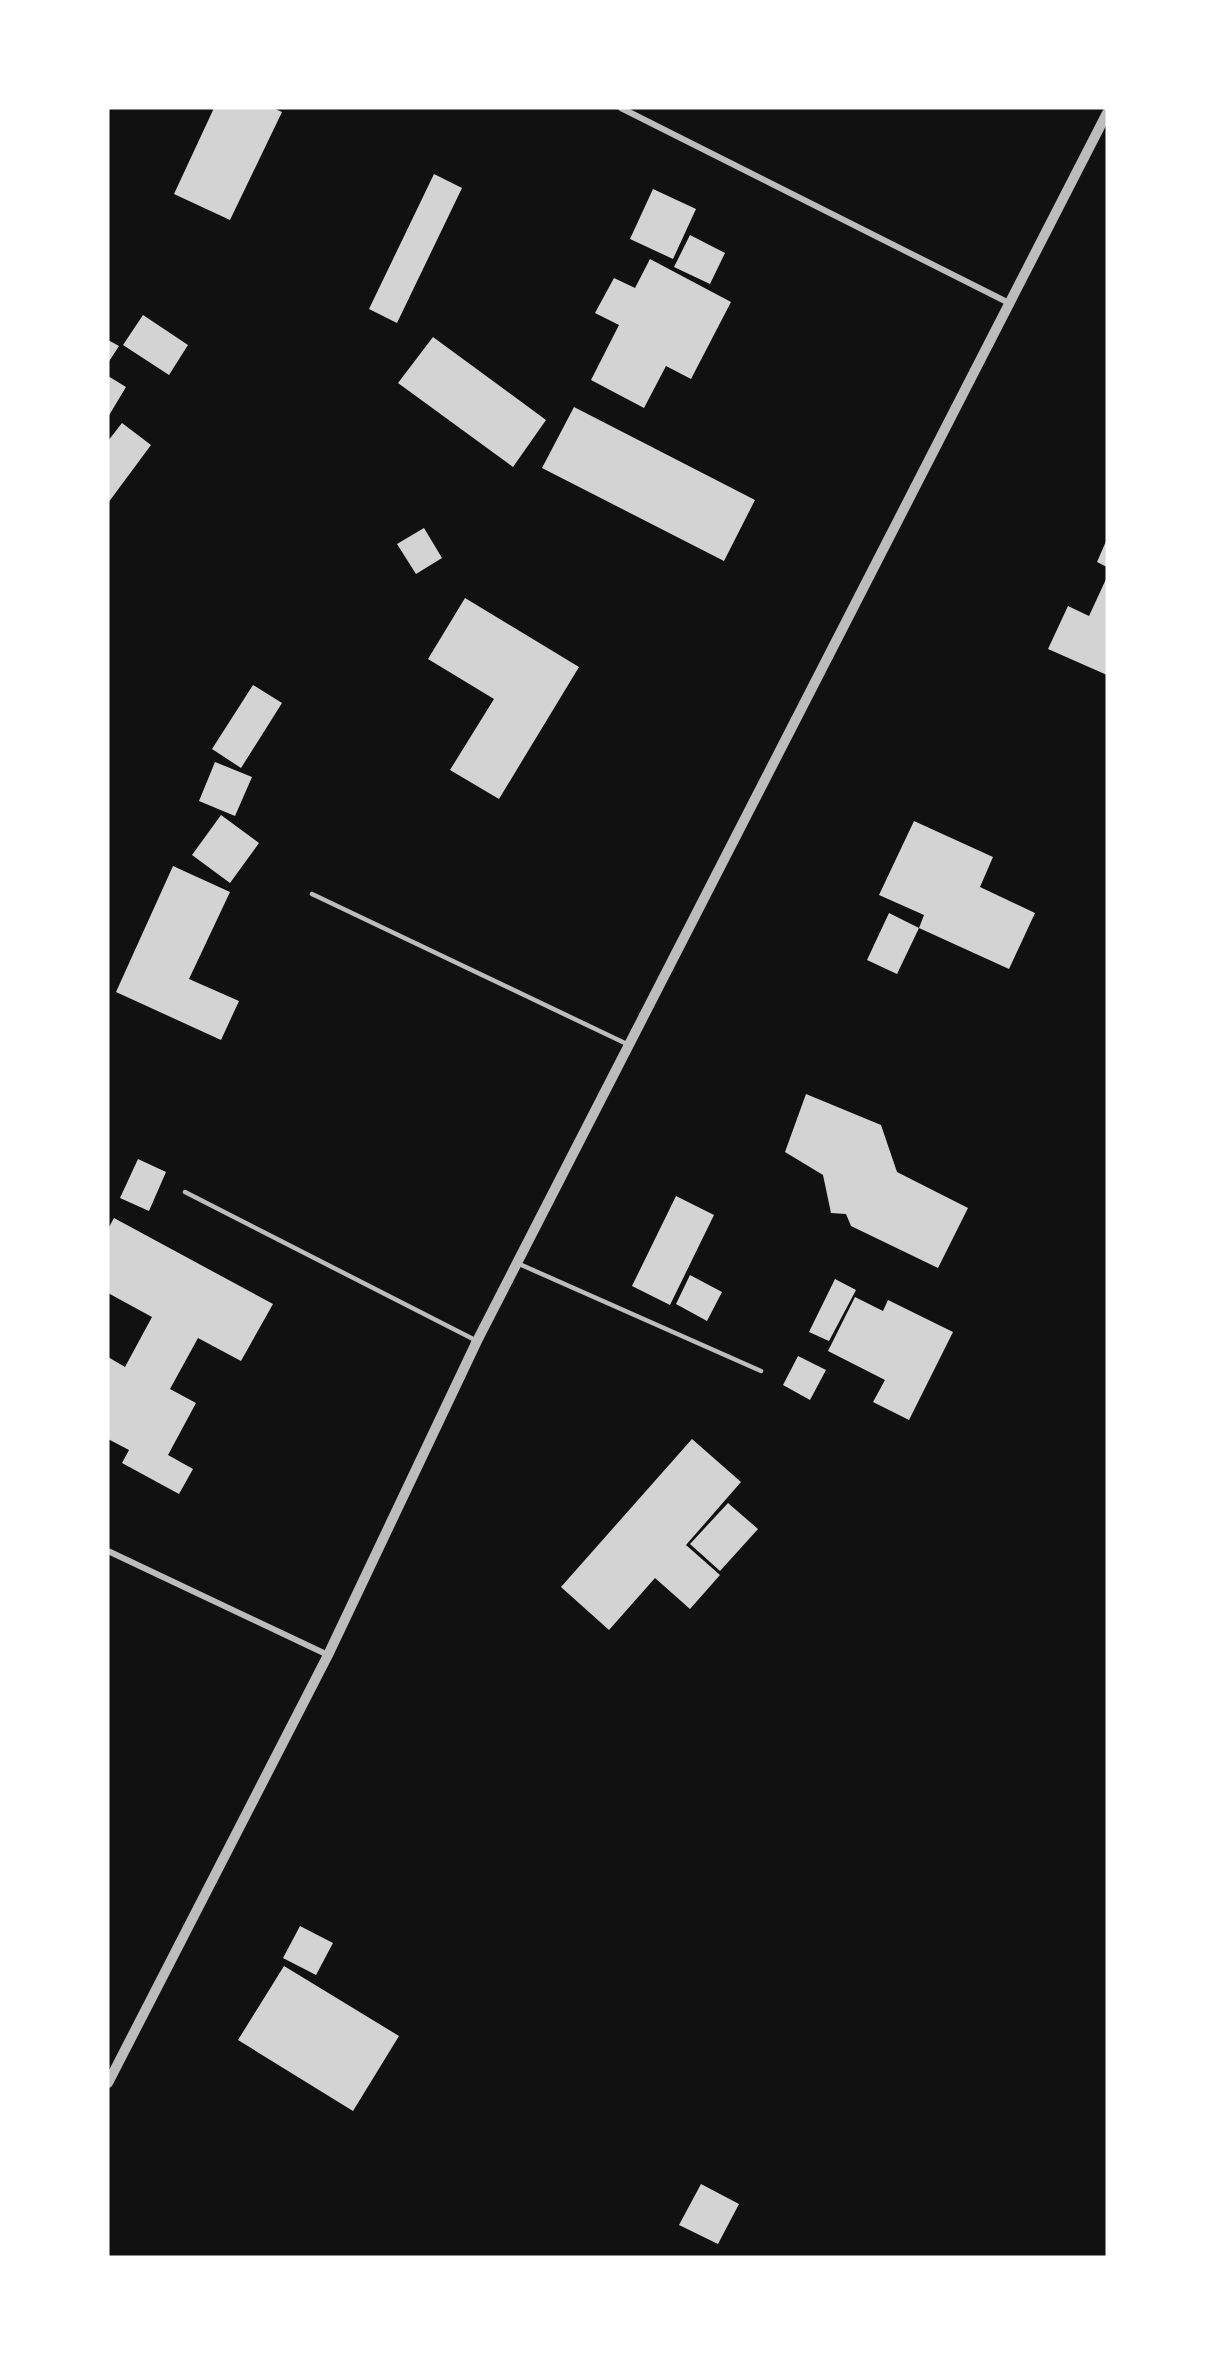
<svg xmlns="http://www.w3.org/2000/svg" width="1215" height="2365" viewBox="0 0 1215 2365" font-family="'Asap Condensed',sans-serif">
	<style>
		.building { fill: #d3d3d3 }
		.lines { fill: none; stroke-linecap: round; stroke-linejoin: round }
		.service { stroke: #bcbcbc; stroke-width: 4.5 }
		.minor { stroke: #bcbcbc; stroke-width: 6 }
		.tertiary { stroke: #bcbcbc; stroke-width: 10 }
	</style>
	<rect width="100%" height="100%" fill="#111"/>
	<path class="building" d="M214,108H273L282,112L230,220L174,194Z
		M434,174L462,188L397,323L369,309Z
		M653,189L696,209L673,259L630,239Z
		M690,235L725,253L710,284L674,267Z
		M650,259L731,302L691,379L666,366L644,408L591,380L619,325L595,313L614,278L635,288Z
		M143,315L188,345L169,375L123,345Z
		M433,337L546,420L513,467L398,383Z
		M108,340L119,346L108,363Z
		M108,376L126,387L108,417Z
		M574,407L755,500L724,561L542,468Z
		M122,423L151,445L108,503V441Z
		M424,528L442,558L416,574L397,544Z
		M1107,539V567L1097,562Z
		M1107,577V675L1048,649L1068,606L1089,616Z
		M465,598L579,667L499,799L450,770L494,699L428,659Z
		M253,685L282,703L241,768L212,749Z
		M215,762L252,777L235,816L199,801Z
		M221,815L259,843L230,883L192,855Z
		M914,821L993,857L980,887L1035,913L1009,969L919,928L924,915L879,895Z
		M173,866L230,892L189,979L239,1001L221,1040L116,992Z
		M889,913L919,928L897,974L867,960Z
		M806,1094L881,1125L897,1172L968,1208L938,1268L851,1226L846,1214L831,1213L823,1175L785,1152Z
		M138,1159L166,1172L149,1211L120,1198Z
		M676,1196L714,1215L670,1305L632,1286Z
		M114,1218L273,1304L241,1361L198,1338L170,1389L196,1403L168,1455L193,1469L179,1494L122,1463L129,1450L108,1439V1357L125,1367L152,1317L108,1293V1229Z
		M690,1275L722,1292L707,1321L676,1304Z
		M835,1279L856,1290L829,1341L809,1332Z
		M855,1297L883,1311L888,1300L953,1332L909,1420L873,1402L885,1380L828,1351Z
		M798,1356L826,1370L810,1400L783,1385Z
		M692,1439L741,1482L686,1545L720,1575L690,1609L655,1578L609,1630L561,1587Z
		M728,1503L758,1529L720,1571L690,1544Z
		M300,1926L333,1943L316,1975L283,1958Z
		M284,1966L399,2036L353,2111L238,2040Z
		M701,2184L739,2204L718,2244L679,2225Z"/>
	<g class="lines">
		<path class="service" d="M312,894L629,1045
			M185,1192L477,1341
			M517,1263L761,1371"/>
		<path class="minor" d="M621,108L1011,304
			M108,1551L328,1655"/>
		<path class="tertiary" d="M108,2083L328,1655L477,1341L1107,113"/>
	</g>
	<rect width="1215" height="2365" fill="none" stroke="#ffffff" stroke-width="219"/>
</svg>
